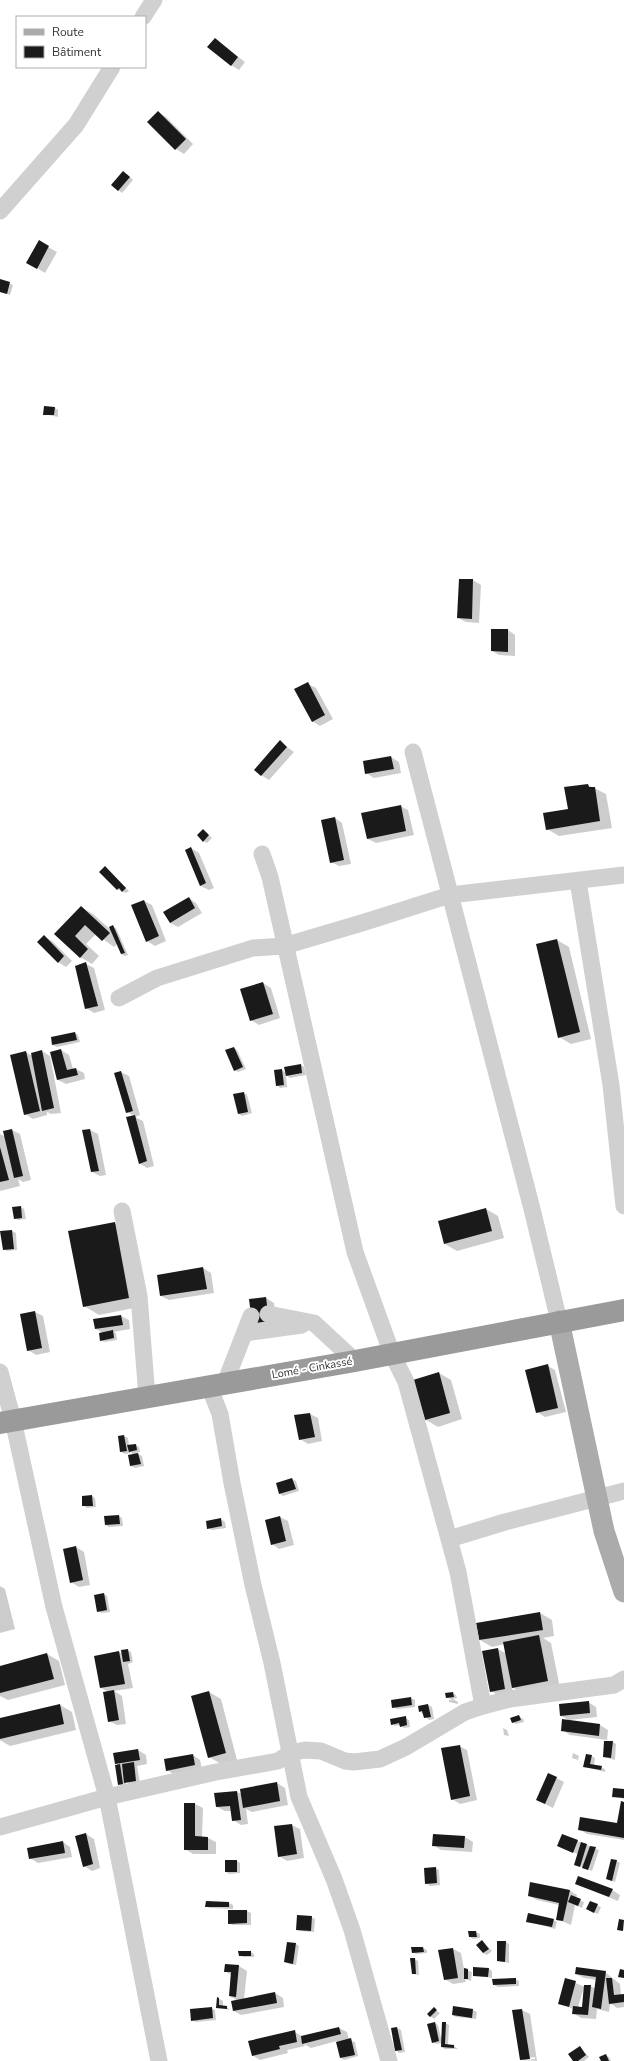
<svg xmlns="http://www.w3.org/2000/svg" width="624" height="2061" viewBox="0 0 624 2061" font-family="'Nunito Sans',sans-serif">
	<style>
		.shadow { fill: #0003; fill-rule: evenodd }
		.building { fill: #1a1a1a }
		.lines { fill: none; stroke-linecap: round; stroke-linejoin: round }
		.minor { stroke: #d0d0d0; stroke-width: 17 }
		.major { stroke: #ababab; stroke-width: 21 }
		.highway { stroke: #9a9a9a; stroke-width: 22 }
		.labels { text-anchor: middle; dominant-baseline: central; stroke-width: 4; stroke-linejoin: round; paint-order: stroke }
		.street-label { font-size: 11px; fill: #333; stroke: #fff }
	</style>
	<rect width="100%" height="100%" fill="#fff"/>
	<path class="shadow" d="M215,39L245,62L239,70L231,65Z
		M158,112L166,117L193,144L184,154L176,149Z
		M127,174L133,180L122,193L112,185Z
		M39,242L57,252L45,273L27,262Z
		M0,280L13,285L10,295L0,292Z
		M55,408L58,410V417L44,414Z
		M473,580L481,585L479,623L466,622L458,618Z
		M508,630L515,635V656L499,655L492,651Z
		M308,684L316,688L333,719L320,726L312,721Z
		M280,742L294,752L269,780L261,775Z
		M391,757L399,762L401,773L374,778L366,773Z
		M588,785L606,794L612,828L559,836L547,829L569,810Z
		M400,806L408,810L414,835L376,843L368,839Z
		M335,818L342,823L351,864L339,866L331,862Z
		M203,830L212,838L207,843L204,841Z
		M191,848L199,853L214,888L209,890L201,886L186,850Z
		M105,868L129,891L126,893L117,889Z
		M189,898L196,903L202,913L178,927L170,923Z
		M144,901L152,905L166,941L155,946L147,941Z
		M81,907L93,914L112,931V926L116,928L128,955L125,956L121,954L117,944L114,947L96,934L86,944L99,956L92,964L80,957L56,934Z
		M44,936L52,941L72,961L66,967L58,962Z
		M557,940L569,947L591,1039L571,1044L559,1037Z
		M86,964L94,968L105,1010L94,1013L86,1008Z
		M263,983L271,988L280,1018L259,1025L251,1020Z
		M75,1033L78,1035L80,1042L57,1047L53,1045Z
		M234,1048L237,1050L246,1069L238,1072L235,1070Z
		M61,1050L69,1055L73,1069H76L84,1073L85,1079L66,1084L58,1080Z
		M42,1051L50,1056L61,1113L51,1114L47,1112V1115L33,1119L25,1114L26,1052L32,1056Z
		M301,1065L304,1067L306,1075L290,1078L286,1075L287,1087L280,1088L277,1085L282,1070L286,1073Z
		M121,1072L129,1076L140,1115L135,1117L143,1121L154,1166L147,1168L139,1163L134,1116L127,1112Z
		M244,1093L247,1095L252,1113L242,1116L238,1113Z
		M12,1130L20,1134L31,1180L23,1182L18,1179L20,1186L0,1191V1134L6,1137Z
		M90,1130L98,1134L106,1175L100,1176L92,1172Z
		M21,1207L24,1209L26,1219L18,1220L15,1218Z
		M486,1209L498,1216L504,1238L457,1251L445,1244Z
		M114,1223L130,1232L144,1306L99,1315L84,1306Z
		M12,1231L16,1233L17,1250L7,1251L4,1249Z
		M203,1268L211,1273L214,1293L169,1300L161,1296Z
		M266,1298L274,1303L277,1334L254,1331Z
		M35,1312L43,1316L50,1352L36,1355L28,1350Z
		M121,1316L129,1320L130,1329L113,1332L116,1333L117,1340L104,1342L101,1340L103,1333L96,1329Z
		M548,1366L555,1370L566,1412L545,1417L537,1412Z
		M439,1373L451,1380L462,1419L438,1427L426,1420Z
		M310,1414L318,1418L322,1441L308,1444L300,1439Z
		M124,1436L128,1438L129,1446L135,1445L139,1447L140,1452L136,1453L142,1456L144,1466L135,1468L131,1466L135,1455L130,1452V1453L125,1454L121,1452L119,1437Z
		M292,1479L296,1481L299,1491L283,1496L280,1494Z
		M92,1496L95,1498L96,1507L87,1508L83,1505Z
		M119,1516L122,1518L123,1526L109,1527L106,1525Z
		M280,1517L288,1521L294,1545L279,1549L272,1544L266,1520Z
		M221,1519L225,1522L226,1528L212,1530L208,1528Z
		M76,1547L84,1552L90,1585L79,1587L71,1582Z
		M0,1586L5,1589L15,1629L0,1633Z
		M104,1594L107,1596L110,1612L102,1613L98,1611Z
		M540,1613L552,1620L554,1636L543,1638L551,1643L560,1688L525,1695L512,1687L513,1694L499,1696L491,1691L498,1649L507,1654L505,1644L492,1647L480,1640Z
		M127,1650L131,1652L133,1662L128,1664L133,1688L114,1691L122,1696L126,1724L117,1725L109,1721V1692L101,1688L119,1652L123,1654Z
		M47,1654L59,1661L65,1685L8,1700L0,1696V1667Z
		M209,1692L221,1699L237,1760L221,1764L209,1757Z
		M453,1693L456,1695L457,1698L453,1699L458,1702V1704L449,1702V1700H452L447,1697Z
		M411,1698L415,1700V1707L397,1709L393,1707Z
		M588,1702L596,1707L597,1717L569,1720L561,1716Z
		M60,1705L72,1712L76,1730L10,1746L0,1740V1719Z
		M428,1705L432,1707L434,1719L429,1720L420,1711Z
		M519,1716L523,1719L524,1722L516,1724L512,1722Z
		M405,1718L409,1720L410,1727L404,1728L400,1725L395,1726L392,1724Z
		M563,1721L600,1725L608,1730L607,1740L570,1735L562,1730Z
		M503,1728L507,1730L509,1736L504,1735Z
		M613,1742L616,1744L615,1760L604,1757Z
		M459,1746L467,1750L477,1800L460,1804L452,1799Z
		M138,1750L146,1755L147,1764L137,1766L140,1783L129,1784L126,1782V1785L122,1786L119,1784V1765L115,1763Z
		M573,1753L579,1756L578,1760L572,1758Z
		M193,1755L200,1760L202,1769L175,1775L167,1770Z
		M591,1756L595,1758L594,1765L605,1769V1772L585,1767Z
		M556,1778L564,1782L553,1808L537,1800Z
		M277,1783L285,1788L288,1805L252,1812L246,1809L248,1824L241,1825L233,1820L232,1811H225L217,1807L237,1792L242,1794Z
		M624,1790V1799L613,1796Z
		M624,1803V1840L587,1834L579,1829L618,1824Z
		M195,1804L203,1808L202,1838H208L216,1842V1854H193L185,1849Z
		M292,1825L300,1829L304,1858L287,1861L279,1856L275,1827Z
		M86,1834L94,1839L100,1868L92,1871L84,1866Z
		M563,1835L599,1850L592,1871L575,1864L578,1854L562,1848Z
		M465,1837L473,1842L472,1852L441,1850L433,1845Z
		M63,1842L70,1847L72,1857L38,1863L30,1858Z
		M237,1861L240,1863V1873L229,1874L226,1872Z
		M616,1861L620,1863L615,1882L607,1879Z
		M435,1868L439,1870L440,1885L430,1886L426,1883Z
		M576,1884L612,1890L620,1895L618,1901Z
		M569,1890L577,1895L576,1899L584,1902L582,1908L575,1905L571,1925L557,1919L559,1905L537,1900L529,1896Z
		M207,1902L229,1903L233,1905V1909L210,1908L206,1906Z
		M597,1905L601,1907L598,1914L591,1911Z
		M229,1911H247L251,1913V1925H232L229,1923Z
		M311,1917L315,1919L314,1932L300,1931L297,1929Z
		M553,1920L557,1922L555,1929L528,1921Z
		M476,1932L480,1934V1938L473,1939L470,1937Z
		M482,1941L492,1951L487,1955L483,1953Z
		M506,1942L509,1944V1963L498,1961Z
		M296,1944L299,1946L296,1965L289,1964L285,1962Z
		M412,1948H423L427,1950V1953L416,1954L413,1952Z
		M453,1949L461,1953L464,1969L472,1972L471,1981L465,1979L466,1982L453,1984L445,1979Z
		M251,1952L254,1954V1957H243L240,1955Z
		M414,1959L418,1961L419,1975L413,1974Z
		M239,1966L247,1971L244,1999L275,1993L283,1998L284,2007L241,2015L234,2011L238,2001L230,1996L231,1975L225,1971Z
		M489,1969L492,1971V1978L474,1975Z
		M605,1972L620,1984L621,1995H624V2007L617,2008L610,2003L609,2012L597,2009L596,2019L581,2018L573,2013V2009L560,2003L566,1979L585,1987L590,1986L596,1989L597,1980L584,1978L576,1974ZM584,1987L583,2008L578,2007Z
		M515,1979L519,1981V1986L498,1987L494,1985Z
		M218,1998L223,2001V2007H227L230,2010L217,2007Z
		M454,2007L473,2010L477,2012L476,2019L456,2017L453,2015Z
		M211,2008L215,2010L216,2020L196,2022L192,2020Z
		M434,2009L440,2013L434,2019L430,2016Z
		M522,2010L530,2014L537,2061L521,2060ZM535,2057V2059L527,2060V2058Z
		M435,2023L438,2025L441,2038L445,2023L449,2025L448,2045L454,2046L458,2049H445L442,2047V2043L436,2044L433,2042Z
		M339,2028L347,2032L349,2040L355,2042L358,2056L344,2060L341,2058L337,2041L311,2048L304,2044L305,2046L287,2050L288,2053L260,2060L252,2055L295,2032L303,2037Z
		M397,2028L401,2030L405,2052L399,2053L396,2050L392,2029Z
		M580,2047L589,2057L584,2061H574Z
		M606,2055L609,2057L611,2061H603Z"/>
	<path class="building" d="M215,38L238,57L231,66L207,47Z
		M158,111L186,139L175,150L147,122Z
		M123,171L130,177L118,191L111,185Z
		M39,240L49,246L37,269L26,263Z
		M0,279L10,282L7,294L0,292Z
		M44,406L55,407L54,415H43Z
		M459,579H473L472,619L457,618Z
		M491,629H508V652L491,651Z
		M308,682L325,715L312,722L294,689Z
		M280,740L287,747L261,776L254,770Z
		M391,756L394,769L365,774L363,761Z
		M588,784L589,787H595L600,821L546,830L543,813L568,809L564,787Z
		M401,805L406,831L367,839L361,813Z
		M335,817L344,860L330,863L321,820Z
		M203,829L209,835L203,842L197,835Z
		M191,847L206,883L200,886L185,850Z
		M105,866L126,888L122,892L119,888L117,890L99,872Z
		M189,897L195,908L170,923L163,912Z
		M144,900L159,936L146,942L131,905Z
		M81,906L110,933L102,941L85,925L75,936L88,949L80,958L54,934Z
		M113,925L125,953L121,954L109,927Z
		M44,935L64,956L58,963L37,942Z
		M557,939L580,1032L558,1038L536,944Z
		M86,962L98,1006L85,1009L75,966Z
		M263,982L273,1014L250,1021L240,989Z
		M75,1032L77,1040L52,1045L51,1037Z
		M234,1047L243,1067L234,1071L225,1050Z
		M61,1049L67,1070L76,1068L78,1075L57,1080L50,1052Z
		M42,1050L54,1108L42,1111L31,1053Z
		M26,1051L40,1111L24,1115L10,1055Z
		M301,1064L302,1073L286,1076L284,1067Z
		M282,1069L284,1085L276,1086L274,1070Z
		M121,1071L133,1111L126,1113L114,1073Z
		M244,1092L248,1112L238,1114L233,1094Z
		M135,1115L147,1161L139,1164L126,1117Z
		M12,1129L23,1176L14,1178L3,1131Z
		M90,1129L99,1171L91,1172L82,1130Z
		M0,1147L9,1180L0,1182Z
		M21,1206L22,1218L14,1219L12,1207Z
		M486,1208L492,1231L444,1244L438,1221Z
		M115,1222L129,1298L83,1307L68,1231Z
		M12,1230L14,1249L3,1250L0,1231Z
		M203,1267L207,1289L160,1296L157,1275Z
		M266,1297L270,1330L253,1331L249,1299Z
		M35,1311L42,1348L27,1351L20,1314Z
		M121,1315L123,1325L95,1329L93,1319Z
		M113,1330L114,1338L100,1341L99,1333Z
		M548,1364L558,1408L536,1413L525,1370Z
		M439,1372L450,1413L425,1420L413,1380Z
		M310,1413L315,1437L299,1440L294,1415Z
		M124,1435L127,1451L120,1452L118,1436Z
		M136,1444L137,1450L129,1452L127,1445Z
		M138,1453L141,1464L130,1466L128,1455Z
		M292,1478L296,1489L279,1494L276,1483Z
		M92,1495L93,1506H82V1496Z
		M119,1515L120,1524L105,1525L104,1516Z
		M280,1516L286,1541L271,1545L265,1520Z
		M221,1518L222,1526L207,1529L206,1521Z
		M76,1546L83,1580L70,1583L63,1549Z
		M104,1593L107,1610L97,1612L94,1595Z
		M540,1612L543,1630L479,1640L476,1623Z
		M539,1635L548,1681L512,1688L503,1642Z
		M498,1648L505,1689L490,1692L482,1651Z
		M128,1649L130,1661L123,1662L121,1650Z
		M119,1651L125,1684L100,1688L94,1656Z
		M47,1653L54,1679L0,1693V1666Z
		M114,1690L119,1720L108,1722L103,1692Z
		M209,1691L226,1753L208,1758L191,1696Z
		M453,1692L454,1697L446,1698L445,1693Z
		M411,1697L412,1705L392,1708L391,1700Z
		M589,1701L590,1713L560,1716L559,1704Z
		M60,1704L64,1724L0,1739V1718Z
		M428,1704L431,1717L424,1718L422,1711L419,1712L418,1706Z
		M519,1715L521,1720L512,1723L510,1718Z
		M406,1716L407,1725L400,1727L399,1723L391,1725L390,1719Z
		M562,1719L600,1724L599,1736L561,1731Z
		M604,1741H613L611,1758L603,1757Z
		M460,1745L470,1796L451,1800L441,1748Z
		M138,1749L140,1760L115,1764L113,1753Z
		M193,1754L195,1765L166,1771L164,1759Z
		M586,1754L592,1755L590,1764L602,1766L601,1770L583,1767Z
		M134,1762L136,1781L124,1783L122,1764Z
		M120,1764L123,1784L118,1785L115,1765Z
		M548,1773L557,1777L545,1804L536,1800Z
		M277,1782L280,1801L243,1808L240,1789Z
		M613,1788L624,1789V1798L612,1797Z
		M237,1791L241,1820L232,1821L230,1806L216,1807L214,1793Z
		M621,1801L624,1802V1838L578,1830L580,1817L617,1823Z
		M184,1803H195V1836L208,1837V1850H184Z
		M292,1824L297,1854L278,1857L274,1826Z
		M86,1833L93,1864L83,1867L75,1836Z
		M433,1834L465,1836L464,1848L432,1846Z
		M562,1834L578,1840L573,1853L557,1846Z
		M63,1841L65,1853L29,1859L27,1848Z
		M581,1842L587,1844L580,1867L574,1865Z
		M590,1846L596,1847L588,1870L582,1868Z
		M611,1859L617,1860L612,1881L606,1879Z
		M225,1860H237V1872H225Z
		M436,1867L437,1883L425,1884L424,1868Z
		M578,1876L613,1889L609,1897L575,1884Z
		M530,1882L570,1890L563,1921L556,1920L559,1903L528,1896Z
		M571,1895L581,1899L578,1906L568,1902Z
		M206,1901L229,1902V1907H205Z
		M590,1901L598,1904L594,1913L586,1909Z
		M228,1910H247V1923L228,1924Z
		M528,1913L554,1919L552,1927L526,1922Z
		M297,1915L312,1916L311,1931L296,1930Z
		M619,1919L624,1920L623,1931L617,1930Z
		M468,1931H476L477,1937H469Z
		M482,1940L489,1949L483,1953L476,1945Z
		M497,1941H506L505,1962L497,1961Z
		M287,1942L296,1943L293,1964L284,1962Z
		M411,1947H423L424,1952L412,1953Z
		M453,1948L458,1978L444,1980L438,1950Z
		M238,1951H251V1956H239Z
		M410,1958H415L416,1974H412Z
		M225,1964L239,1965L236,1997L229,1996L231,1972H224Z
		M473,1967L489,1968L488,1977L473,1976Z
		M576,1967L606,1971L601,2009L592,2007L596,1977L575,1974Z
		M464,1968L468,1969V1979H464Z
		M620,1969L624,1970V1978L618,1977Z
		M516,1978V1984L493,1985L492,1979Z
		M565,1978L576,1981L569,2007L558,2004Z
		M606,1978H612L614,1995L624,1994V2002L609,2004Z
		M584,1985H591L588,2015L572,2014L573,2006L582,2007Z
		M275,1992L277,2003L233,2011L231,2001Z
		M217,1997L219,1998V2005L227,2006V2009L216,2008Z
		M453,2006L473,2009L472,2018L452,2015Z
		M212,2007L213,2018L191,2021L190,2009Z
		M434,2007L437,2010L430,2017L427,2014Z
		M522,2009L530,2059L520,2060L512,2010Z
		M435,2022L439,2041L432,2043L427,2024Z
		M442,2022H446L445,2044L454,2045V2048L441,2047Z
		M339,2027L341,2034L302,2044L301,2036Z
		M397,2027L402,2050L395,2051L391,2028Z
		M295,2030L297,2042L279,2046L280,2049L252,2056L248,2041Z
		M351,2038L355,2055L340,2058L336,2042Z
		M580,2046L586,2055L578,2061H573L568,2054Z
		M606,2054L609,2061H601L599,2057Z"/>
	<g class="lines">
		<path class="minor" d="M143,17L154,0
			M0,211L76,125L112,67
			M413,752L532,1209L559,1321
			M262,854L270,877L355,1252L392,1354L406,1382L458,1572L483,1706
			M578,881L611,1085L624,1206
			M119,998L157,978L253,948L284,946L365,922L450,895L624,875
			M122,1211L139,1296L147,1397
			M268,1314L314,1323L355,1361
			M245,1333L302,1325
			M0,1372L13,1420L54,1607L107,1797L159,2061
			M225,1383L251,1316
			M209,1386L220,1414L232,1483L253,1585L272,1663L299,1797L334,1879L352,1930L389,2061
			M449,1539L505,1522L624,1491
			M0,1827L107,1797L216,1772L278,1761L290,1753L305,1750L321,1751L345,1761L354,1762L380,1759L406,1747L465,1712L483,1706L510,1699L614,1685L624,1679"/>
		<path class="major" d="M559,1321L604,1531L624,1592"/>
		<path class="highway" d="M0,1423L355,1361L624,1310"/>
	</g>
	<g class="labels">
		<g class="street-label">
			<text transform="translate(312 1368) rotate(-10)">Lomé - Cinkassé</text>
		</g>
	</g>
	<rect x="16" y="16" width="130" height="52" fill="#ffffff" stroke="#adadad"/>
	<rect x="24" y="29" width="20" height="6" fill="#ababab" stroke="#adadad"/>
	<text x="52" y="36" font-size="12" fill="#333333">Route</text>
	<rect x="24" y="46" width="20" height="12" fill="#1a1a1a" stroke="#adadad"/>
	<text x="52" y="56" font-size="12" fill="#333333">Bâtiment</text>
</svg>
